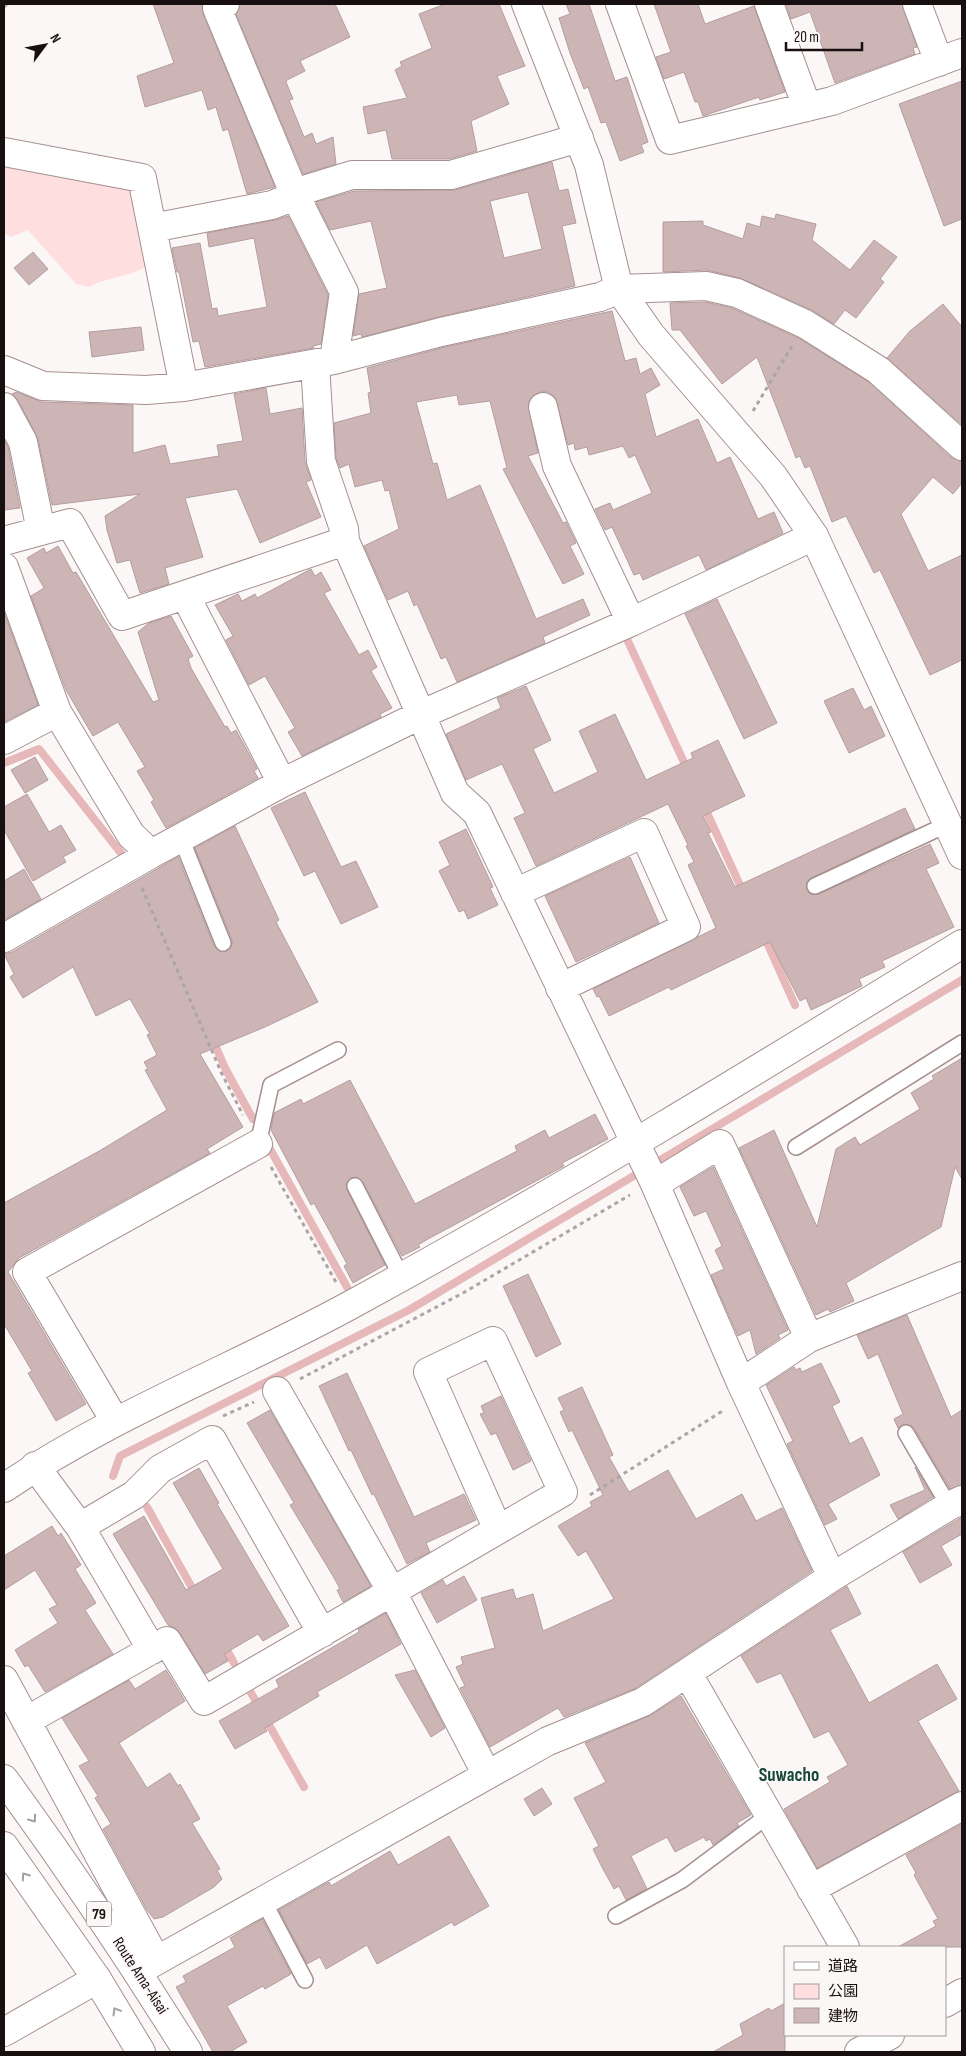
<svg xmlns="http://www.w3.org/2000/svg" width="966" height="2056" viewBox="0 0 966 2056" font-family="'Sofia Sans Condensed','Noto Sans JP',sans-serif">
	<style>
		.green { fill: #fededf }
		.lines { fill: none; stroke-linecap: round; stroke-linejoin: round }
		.stream { stroke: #e6b8b9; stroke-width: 8 }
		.building { fill: #cdb5b5; stroke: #b59d9e; fill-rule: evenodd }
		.service-casing { stroke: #a68f8f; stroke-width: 18 }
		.minor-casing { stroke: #a68f8f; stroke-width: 30 }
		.tertiary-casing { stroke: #a68f8f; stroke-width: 30 }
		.primary-casing { stroke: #a68f8f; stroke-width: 30 }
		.path { stroke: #aba5a5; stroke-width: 3; stroke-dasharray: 4 4; stroke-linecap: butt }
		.service { stroke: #fff; stroke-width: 15 }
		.minor { stroke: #fff; stroke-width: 28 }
		.tertiary { stroke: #fff; stroke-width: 28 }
		.primary { stroke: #fff; stroke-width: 28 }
		.oneway { stroke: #a39f9f }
		.labels { text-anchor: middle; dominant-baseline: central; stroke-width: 4; stroke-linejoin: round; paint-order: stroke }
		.shield { fill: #fcf7f7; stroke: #5c5555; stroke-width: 1 }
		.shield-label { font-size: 15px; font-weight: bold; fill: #181010 }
		.street-label { font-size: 16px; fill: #181010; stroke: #fcf7f7 }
		.quarter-label { font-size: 19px; font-weight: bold; fill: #164635; stroke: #fcf7f7 }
	</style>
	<rect width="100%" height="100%" fill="#fcf7f7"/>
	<path class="green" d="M4,162L125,185L136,195L149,265C128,278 110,276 89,287L76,284L28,230L11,237L4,233Z"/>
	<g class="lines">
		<path class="stream" d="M626,637L688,771
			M4,763L39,749L124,857
			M703,804L744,894
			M764,936L795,1005
			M213,1040L225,1068L253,1119
			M265,1140L347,1287
			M113,1476L120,1456L409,1310L962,980
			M147,1507L196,1595
			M224,1645L234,1663
			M250,1691L304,1787"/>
	</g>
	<path class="building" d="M153,4H202L203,14L275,187L247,194L228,129L223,131L216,107L208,110L202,90L145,107L137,76L174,63Z
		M240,4H335L350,37L300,61L305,71L287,80L286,82L293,99L289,100L304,137L312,133L316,144L333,137L336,164L303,174L236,14Z
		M445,4H499L525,66L497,76L509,104L471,121L477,151L449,159H392L386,130L368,134L363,107L407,98L395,70L402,66L400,62L432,48L419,14Z
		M566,4H589L615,81L627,77L648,142L641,145L644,152L620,161L606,122L601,123L588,87L584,89L570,53L559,18L570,14Z
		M654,4H698L705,24L754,6L785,92L760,100L759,97L703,116L698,102H695L684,72L664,79L656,57L671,52Z
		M786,4H902L917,47L913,48L915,54L835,83L810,12L791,19Z
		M962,81V219L944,226L899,104Z
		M552,162L559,191L568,189L576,223L562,226L575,286L438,317L362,337L361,334L353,336L359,294L387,288L371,221L330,230L316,202L354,191L455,190ZM528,192L542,249L504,258L490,201Z
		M776,214L816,224L812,240L850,270L874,240L897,257L880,279L884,282L856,318L845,310L834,324L812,310L740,278L706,270L663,272V222L703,221V225L743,239L747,223L760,227L762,216L775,219Z
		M288,216L328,295L321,344L313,346L314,348L205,367L199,341L193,342L179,272H177L172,248L200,243L212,309L217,308L218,316L267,307L254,238L209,247L207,233L275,220Z
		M33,252L48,269L29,285L14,268Z
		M705,302L732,308L798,338L869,382L952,458L962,461V483L953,494L933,477L901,514L928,571L962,555V660L930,675L880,570L874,573L846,516L832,522L810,466L805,468L800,456L796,458L757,357L722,384L680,330H672L670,303Z
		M943,304L962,327V425L887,358L910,331Z
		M612,311L625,361L636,358L640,374L651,368L660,385L645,394L656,437L698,419L717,463L730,457L758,519L774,512L783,533L706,570L699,555L643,580L640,573L634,575L612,527L605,530L595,509L610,503L613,510L652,493L635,455L629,458L623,446L589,455L587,447L575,450L574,443L568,445L555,397L548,392H540L532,396L528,403L538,453L528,456L563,523L566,522L576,543L570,546L584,574L563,584L503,469L507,468L490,401L459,405L457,395L416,402L433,464L437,463L447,500L480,485L536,619L583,599L590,615L543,637L545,643L457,682L446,657L441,659L417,604L414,606L408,591L388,600L364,546L399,529L389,490L385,491L382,480L355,487L349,464L340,468L336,458L334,423L371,413L368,393L371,392L367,368L445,347Z
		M141,327L144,350L92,357L89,332Z
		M266,388L270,414L302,408L305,462L311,480L306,482L321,517L260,543L237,489L185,498L203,557L165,568L169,584L140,593L130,560L117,563L107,530L105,516L140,494L52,505L38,439L18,400L12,394L16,392L42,402L133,405V453L165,445L170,464L219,456L217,445L243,441L234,394Z
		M4,439L8,447L20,508L4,510Z
		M58,546L73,573L76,572L153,702L159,700L138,632L149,623L171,616L193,656L188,659L191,668L225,727L227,726L231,733L236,730L257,769L254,771L258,778L166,828L151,802L154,800L137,771L145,767L118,722L93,736L66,690L31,596L44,588L27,558L44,548L46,553Z
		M311,569L315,576L321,572L331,590L324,593L359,655L368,650L377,667L371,671L392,708L380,714L381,717L302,756L288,732L295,728L265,676L249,685L226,640L233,636L215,605L238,594L242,601L255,594L257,598Z
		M717,599L777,723L744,739L685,614Z
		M4,612L38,705L4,722Z
		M526,686L551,740L533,749L554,793L598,772L579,731L615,714L646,780L693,758L691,753L718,740L745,796L703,816L711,832L708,833L735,887L905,808L915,829L811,878L807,881L806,890L810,894H819L930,844L939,863L926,869L954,927L882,961L885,967L859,979L862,986L811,1010L806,998L800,1001L770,942L671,990L669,987L609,1016L599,996L597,997L593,989L716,928L688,865L694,862L686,846L688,845L668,804L536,866L514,818L525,813L502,764L466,780L446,734L501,708L497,698Z
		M853,688L864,710L871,706L885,736L849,753L824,701Z
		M35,757L48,780L25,793L11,770Z
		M305,792L341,867L356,861L378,907L341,924L315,871L304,876L271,808Z
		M27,794L49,832L61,825L76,850L63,857L66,862L33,881L4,830V807Z
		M235,826L279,920L276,922L318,1002L265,1027L200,1054L243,1127L207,1149L210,1153L19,1258L8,1272L86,1404L56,1421L28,1373L32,1371L4,1324V1203L101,1150L167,1110L145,1070L148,1069L144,1062L157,1055L147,1035L150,1034L130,999L96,1016L73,967L23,998L10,977L14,974L4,954L12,952L178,857L214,946L221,952L227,951L232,945V940L195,848Z
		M466,829L493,887L490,888L498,905L468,919L464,910L459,912L439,871L450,865L439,842Z
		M630,857L659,923L576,962L545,896Z
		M24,869L41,899L4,920V881Z
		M962,1058V1179L955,1167L941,1227L846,1283L854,1301L830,1312L828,1309L816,1315L739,1148L774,1130L817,1227L836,1149L855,1137L860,1145L920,1109L911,1093L934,1079L932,1076Z
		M350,1080L415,1204L517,1151L515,1146L545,1130L549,1138L595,1114L608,1139L562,1163L564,1166L428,1239L418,1245L420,1247L402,1256L363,1182L356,1177L350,1178L346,1185L347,1190L385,1265L353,1283L344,1266L347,1264L329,1230L314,1203L311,1205L271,1130L274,1113L301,1099L303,1104Z
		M713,1167L788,1330L778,1335L780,1338L756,1354L750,1330L738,1336L711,1275L724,1269L715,1250L722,1246L706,1211L694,1216L680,1187Z
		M528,1274L561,1344L536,1357L503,1286Z
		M907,1315L951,1417L962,1410V1485L950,1489L914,1428L905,1424L898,1428L894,1419L903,1414L878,1354L868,1359L857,1335Z
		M821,1363L840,1402L832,1406L850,1444L862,1437L880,1475L828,1504L837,1519L825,1525L787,1444L793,1441L766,1385L794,1367L796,1370L800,1368L802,1372Z
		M347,1373L414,1517L464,1494L476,1520L426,1543L430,1552L407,1564L374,1494L372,1495L351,1450L349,1451L319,1386Z
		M582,1387L613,1455L609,1457L629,1492L668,1470L696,1519L742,1494L756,1521L782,1508L812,1571L636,1688L564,1717L558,1708L490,1747L460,1688L465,1686L456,1667L463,1664L461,1657L495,1648L481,1598L513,1589L516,1599L533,1594L543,1631L614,1599L586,1551L578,1556L558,1526L592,1506L590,1502L603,1495L572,1430L569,1432L560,1412L564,1410L558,1398Z
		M501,1396L531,1461L513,1470L496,1433L491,1435L480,1414L484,1413L481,1406Z
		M270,1410L371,1586L343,1602L337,1590L340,1589L333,1576L290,1505L294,1503L247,1423Z
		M915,1467L933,1497L898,1519L890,1505L925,1490Z
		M199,1468L219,1503L217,1504L289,1626L263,1641L258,1634L224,1654L228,1661L205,1674L180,1633L175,1628L168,1625L113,1534L144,1516L186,1590L223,1569L173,1483Z
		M962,1517V1534L941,1546L952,1565L920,1583L903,1552Z
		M52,1526L58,1536L61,1533L81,1565L75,1569L96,1603L85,1610L113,1654L45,1692L28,1665L25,1667L15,1650L58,1623L49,1609L57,1605L35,1570L4,1590V1556Z
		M464,1576L477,1600L437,1623L421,1593L443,1580L446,1586Z
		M847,1586L861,1614L830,1630L869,1703L937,1664L957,1699L918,1721L959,1791L817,1868L784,1809L830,1782L827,1777L848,1765L829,1731L814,1738L781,1673L757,1683L741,1656Z
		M386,1613L401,1644L317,1692L319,1696L265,1728L267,1731L235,1749L219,1721L279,1687L276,1680L359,1632L358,1629Z
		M166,1670L185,1701L119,1743L147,1788L170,1773L178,1786L180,1784L200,1819L192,1823L220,1869L217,1870L222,1879L214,1887L163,1917L154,1919L147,1910L103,1829L111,1824L95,1798L98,1796L79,1766L89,1761L62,1718L129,1680L135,1689Z
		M415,1670L445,1728L431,1737L395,1675Z
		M681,1696L751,1815L737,1823L739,1826L713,1845L710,1839L706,1841L704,1837L675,1852L667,1837L631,1856L647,1889L626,1900L619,1886L614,1889L603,1869L593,1849L599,1846L574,1798L606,1782L585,1743L649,1716Z
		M542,1788L552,1804L534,1816L524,1799Z
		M962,1824V1947H898L936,1926L933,1921L938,1919L914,1875L916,1873L906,1855Z
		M449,1836L489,1906L454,1926L452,1922L377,1964L367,1945L326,1969L320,1957L307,1964L279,1910L329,1882L331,1886L390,1851L398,1865Z
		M262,1919L291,1974L265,1989L263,1986L227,2006L247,2042L230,2052H213L176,1987L186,1982L183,1976L235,1947L230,1938Z
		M785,2003V2052H713L743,2035L740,2024L769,2008L771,2011Z"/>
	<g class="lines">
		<defs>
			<path id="service" d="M181,838L223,943
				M815,886L948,824
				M258,1144L271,1085L338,1050
				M796,1147L962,1043
				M355,1186L402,1278
				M906,1433L949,1506
				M263,1900L305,1980
				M616,1916L682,1880L769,1815"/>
			<path id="minor" d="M225,4L217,8L294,193L344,292L334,360
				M620,4L670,140L832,101L962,53
				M769,4L807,107
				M917,4L939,62
				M4,152L142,178L184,387
				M294,193L352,175H451L579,138
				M152,228L272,205L295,196
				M315,364L321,461L344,529L345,541
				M4,370L43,386L146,390L184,387L334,360L441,332L600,297L619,289L706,286L737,293L805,324L878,370L962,446
				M4,407L23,442L41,531
				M543,407L557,466L631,622
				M4,541L70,523L122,616L345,541L455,793L477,813L655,1184L741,1383L832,1577
				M4,567L57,712
				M185,595L282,783
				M4,740L57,712L131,835L151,854
				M515,893L644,833L686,927L560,988
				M4,938L151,854L282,783L420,715L631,622L814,536
				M655,1184L720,1144L809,1338
				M741,1383L809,1338L962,1276
				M277,1391L392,1592L487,1775
				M115,1421L27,1272L258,1144
				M35,1466L80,1527L152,1650
				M80,1527L134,1495L160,1469L212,1440L322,1633
				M688,1674L845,1947
				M4,1680L156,1960
				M26,1721L167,1641L204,1701L563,1492L493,1341L428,1372L498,1530
				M811,1889L962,1806
				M138,1971L548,1741L643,1702L832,1577L949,1506L962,1500
				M945,2003L962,1993
				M859,2052L890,2035"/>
			<path id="tertiary" d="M526,4L589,165L619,289L651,335L773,476L814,536L962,855
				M4,1488C114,1413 240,1366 356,1302C562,1190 762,1067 962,944
				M4,2032L97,1979"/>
			<path id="primary" d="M4,1779C69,1868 130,1959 188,2052
				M4,1846L97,1979L141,2052"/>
		</defs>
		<use href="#service" class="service-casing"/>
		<use href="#minor" class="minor-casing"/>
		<use href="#tertiary" class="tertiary-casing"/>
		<use href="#primary" class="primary-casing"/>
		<path class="path" d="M4,7L7,4
			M753,411L792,346
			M142,888L221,1072L243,1115
			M271,1167L337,1284
			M300,1379L463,1293L630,1195
			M223,1416L254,1402
			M590,1495L724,1410"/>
		<use href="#service" class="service"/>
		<use href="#minor" class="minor"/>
		<use href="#tertiary" class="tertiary"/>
		<use href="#primary" class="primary"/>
	</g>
	<defs><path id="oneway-chevron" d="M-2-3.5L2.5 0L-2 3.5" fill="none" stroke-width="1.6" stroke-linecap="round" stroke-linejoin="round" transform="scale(1.25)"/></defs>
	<g class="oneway">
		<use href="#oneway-chevron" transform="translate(33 1819) rotate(54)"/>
		<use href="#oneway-chevron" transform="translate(25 1876) rotate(-125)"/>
		<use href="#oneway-chevron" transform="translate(116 2011) rotate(-121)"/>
	</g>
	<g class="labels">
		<rect class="shield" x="86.5" y="1901.5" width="25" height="25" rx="4"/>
		<g class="shield-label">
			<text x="99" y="1914">79</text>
		</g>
		<g class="street-label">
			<text transform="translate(140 1976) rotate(57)">Route Ama-Aisai</text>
		</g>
		<g class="quarter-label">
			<text x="789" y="1775">Suwacho</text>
		</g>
	</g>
	<rect width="966" height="2056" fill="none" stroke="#181010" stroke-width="10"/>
	<rect x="784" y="1946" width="162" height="90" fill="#fcf7f7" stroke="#a19b9b"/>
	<rect x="794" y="1962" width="25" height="8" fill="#ffffff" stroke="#a19b9b"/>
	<text x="828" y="1971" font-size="15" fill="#181010">道路</text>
	<rect x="794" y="1984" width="25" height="15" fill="#fededf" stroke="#a19b9b"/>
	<text x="828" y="1996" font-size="15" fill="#181010">公園</text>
	<rect x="794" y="2008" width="25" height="15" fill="#cdb5b5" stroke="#a19b9b"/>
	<text x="828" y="2021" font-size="15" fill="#181010">建物</text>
	<g transform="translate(45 45) rotate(58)" stroke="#fcf7f7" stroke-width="4" paint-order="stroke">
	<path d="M0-4L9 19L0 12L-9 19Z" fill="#181010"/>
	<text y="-8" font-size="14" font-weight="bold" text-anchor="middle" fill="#181010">N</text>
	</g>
	<path d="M786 42v8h76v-8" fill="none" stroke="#181010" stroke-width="2.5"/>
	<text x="794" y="42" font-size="15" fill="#181010" stroke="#fcf7f7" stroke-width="4" paint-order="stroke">20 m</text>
</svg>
